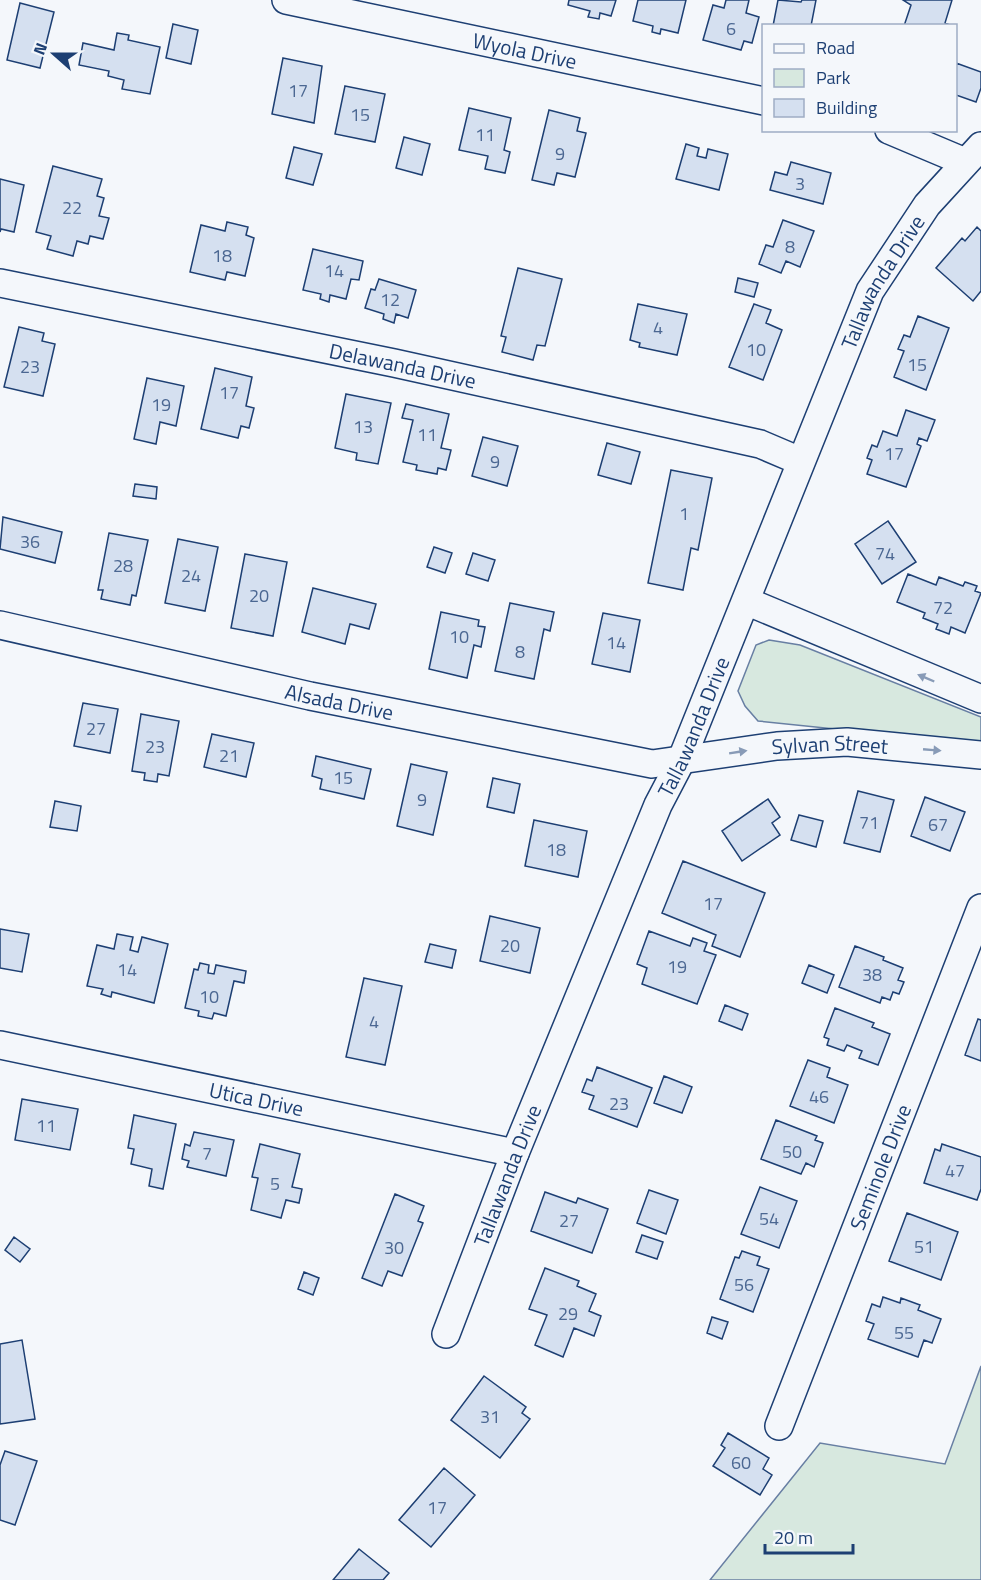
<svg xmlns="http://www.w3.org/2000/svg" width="981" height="1580" viewBox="0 0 981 1580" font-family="'Titillium Web',sans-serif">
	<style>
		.green { fill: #d7e8df; stroke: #687fa3; stroke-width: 1.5 }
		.building { fill: #d5e0f0; stroke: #1d3f73; stroke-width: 1.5 }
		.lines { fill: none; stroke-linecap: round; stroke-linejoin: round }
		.street-casing { stroke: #1d3f73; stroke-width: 30 }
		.street { stroke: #f4f7fb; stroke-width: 27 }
		.oneway { fill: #889bb7 }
		.labels { text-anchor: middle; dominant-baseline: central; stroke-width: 4.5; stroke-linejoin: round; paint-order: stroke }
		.number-label { font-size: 18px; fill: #4b6792 }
		.street-label { font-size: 21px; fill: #1d3f73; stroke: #f4f7fb }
	</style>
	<rect width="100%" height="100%" fill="#f4f7fb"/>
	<path class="green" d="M769,640L800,645L981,717V744L758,721L745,706L738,691L756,645Z
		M981,1366V1580H710L820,1443L945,1464Z"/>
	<path class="building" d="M569,0H616L611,16L600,13L599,19L588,17L590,11L568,5Z
		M638,0H686L678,33L661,29L660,34L652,32L653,26L633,21Z
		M726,0H749L746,13L759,17L752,43L744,41L741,50L703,40L713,5L724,8Z
		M778,0L801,2L802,0H816L811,26H773Z
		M903,0H952L945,23L952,26H904L911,5Z
		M20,3L54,12L40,68L7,60Z
		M173,24L198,30L191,64L166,58Z
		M117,33L129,35L128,40L160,47L150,94L122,89L124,80L108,76L109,71L79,65L83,43L114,50Z
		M283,58L322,66L314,123L272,114Z
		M956,63L981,72V88L976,102L956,95Z
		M345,86L385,94L375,142L335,134Z
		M469,108L511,118L504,150L510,152L505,173L485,169L488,156L459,150Z
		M549,110L580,118L577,131L586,133L575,177L557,173L554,185L532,180Z
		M404,137L430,144L422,175L396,168Z
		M686,144L699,148L697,156L706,158L708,149L728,154L719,190L676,179Z
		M294,147L322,154L313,185L286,178Z
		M791,162L831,173L823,204L770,190L775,172L787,175Z
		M53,166L102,179L97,196L104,198L99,216L109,218L103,239L90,236L88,244L77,241L73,256L47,249L51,236L36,232Z
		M0,179L24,185L14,232L1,229L0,232Z
		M783,220L814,231L800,267L786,261L781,273L759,264L766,245L773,247Z
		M227,222L248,227L246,235L254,238L245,276L227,272L225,280L190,272L201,225L225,231Z
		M977,227L981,231V291L973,301L936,268L962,238L965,241Z
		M313,249L363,261L359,280L351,279L346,299L330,295L329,302L320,299L321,294L303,290Z
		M518,268L562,279L545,346L537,345L533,360L502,352L506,337L501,336Z
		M738,278L758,283L754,297L735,292Z
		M379,279L416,290L408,318L396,314L394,323L383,319L384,314L365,308L371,289L375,290Z
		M638,304L687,314L677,355L639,347L640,343L630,340Z
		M754,304L771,310L766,323L782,330L763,380L729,367Z
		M918,316L949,328L926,390L894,377L904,351L898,349L904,335L910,337Z
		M19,327L44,333L42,341L55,344L43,396L4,387Z
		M215,368L252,377L246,406L254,408L249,428L241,426L238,438L201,429Z
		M147,378L184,386L176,426L160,422L156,444L134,439Z
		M346,394L391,403L378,464L356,460L357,453L335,448Z
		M406,404L449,414L441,448L451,450L446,470L438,468L437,474L416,470L417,465L403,462L413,420L402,418Z
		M906,410L935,420L927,441L919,438L917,444L921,446L906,487L867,474L872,460L867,458L872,445L877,447L883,431L897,436Z
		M483,437L518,446L507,486L472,476Z
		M607,443L640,452L631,484L598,475Z
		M671,470L712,478L698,550L691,548L683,590L648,583Z
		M135,484L157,487L156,499L133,496Z
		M3,517L62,532L55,563L0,549Z
		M888,521L916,562L882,584L855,544Z
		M109,533L148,540L136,596L132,595L130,605L101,599L103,590H98Z
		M178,539L218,547L205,611L165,603Z
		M434,547L452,553L445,573L427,567Z
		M473,553L495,560L488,581L466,574Z
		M245,554L287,562L273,636L231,628Z
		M908,574L936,585L939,577L963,586L965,582L977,586L975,591L981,593L965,633L951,627L949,634L936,629L938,624L923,618L925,613L897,602Z
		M313,588L376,604L369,629L350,624L345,644L302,632Z
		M510,603L554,612L550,631L544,629L534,679L495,671Z
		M441,612L479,620L478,626L485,627L481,647L474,645L467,678L429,669Z
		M603,613L640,620L630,672L592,664Z
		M83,703L118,709L110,753L74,746Z
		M141,714L179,721L169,776L158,774L157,782L144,780L145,773L132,771Z
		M212,734L254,743L246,777L204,767Z
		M316,756L371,769L364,799L320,789L322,779L312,776Z
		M411,764L447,772L433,835L397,826Z
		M493,778L520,784L514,813L487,807Z
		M858,791L894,800L880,852L844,843Z
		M925,797L965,812L950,851L911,836Z
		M768,799L780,817L772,823L780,835L742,861L722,831Z
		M55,801L81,806L77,831L50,827Z
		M799,815L823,821L816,847L791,840Z
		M534,820L587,831L578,877L525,866Z
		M683,861L765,893L740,957L712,946L716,935L662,913Z
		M490,916L540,928L530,973L480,961Z
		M0,929L29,934L22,972L0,968Z
		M649,931L690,946L693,938L707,943L704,951L716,955L697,1004L642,984L647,968L637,964Z
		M117,934L133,937L130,950L138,952L142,937L168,944L154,1003L112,992L111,997L101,994L103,989L87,986L97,945L114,949Z
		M430,944L456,950L452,968L425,962Z
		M855,946L884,957L883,960L903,968L898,980L904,982L899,994L893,992L890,1000L882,997L880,1003L839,987Z
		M200,963L209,965L208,973L214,974L216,965L246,971L244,983L234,981L226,1016L214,1013L212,1019L198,1016L199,1011L185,1008L194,969L198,970Z
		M809,965L834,975L827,993L802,983Z
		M364,978L402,986L385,1065L346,1057Z
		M725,1005L748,1014L742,1030L719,1021Z
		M835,1008L874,1023L872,1027L890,1034L878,1065L859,1058L862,1051L847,1045L844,1051L827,1045L829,1039L824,1037Z
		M978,1019L981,1020V1061L965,1055Z
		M808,1060L830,1068L827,1077L848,1085L834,1123L790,1106Z
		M597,1067L652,1088L637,1127L589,1109L594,1096L582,1092L587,1079L592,1081Z
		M664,1076L692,1087L682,1113L654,1103Z
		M22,1099L78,1109L70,1150L15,1140Z
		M134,1115L176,1124L163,1189L149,1186L152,1169L131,1164L134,1149L128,1148Z
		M776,1120L817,1136L815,1140L823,1143L814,1167L806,1163L801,1174L761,1159Z
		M194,1132L234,1140L226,1176L187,1167L189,1161L182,1159L185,1144L190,1146Z
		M260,1144L300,1154L292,1187L302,1189L299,1203L286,1200L281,1218L251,1210L258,1178L252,1177Z
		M942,1144L981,1157V1189L977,1200L924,1183L935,1149L940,1151Z
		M760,1187L797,1201L779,1248L741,1234Z
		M649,1190L678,1200L666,1234L637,1223Z
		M545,1192L576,1203L578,1198L608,1209L592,1253L531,1231Z
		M395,1194L424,1206L418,1221L423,1223L402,1276L388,1271L382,1286L362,1278Z
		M907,1213L958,1232L941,1280L889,1261Z
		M642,1235L663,1242L657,1259L636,1252Z
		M14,1237L30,1249L20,1262L5,1250Z
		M742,1251L760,1257L757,1265L769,1269L753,1312L720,1299L735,1257L739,1258Z
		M545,1268L579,1281L577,1286L596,1294L589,1311L601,1316L594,1336L574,1328L563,1357L535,1345L547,1315L529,1309Z
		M304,1272L319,1278L313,1295L298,1289Z
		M883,1297L900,1303L901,1298L920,1305L918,1310L941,1319L932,1343L924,1340L918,1357L868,1339L874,1324L866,1321L872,1304L880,1307Z
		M712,1317L728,1322L722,1339L707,1333Z
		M22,1340L35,1419L0,1424V1344Z
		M484,1376L526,1407L522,1413L530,1419L500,1458L451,1420Z
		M728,1433L769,1458L763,1469L772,1475L760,1495L713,1466L725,1448L721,1445Z
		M5,1451L37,1461L15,1525L0,1520V1465Z
		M444,1468L475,1495L431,1547L399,1520Z
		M359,1549L389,1573L383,1580H333Z"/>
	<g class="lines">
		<defs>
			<g id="street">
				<path id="s1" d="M286,0L764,101"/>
				<path d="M889,130L965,162"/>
				<path id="s2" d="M0,283L394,363L760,444L800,461"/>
				<path d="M746,601L981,699"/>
				<path id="s3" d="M0,625L310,696L652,764L777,746L847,742L981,755"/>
				<path id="s4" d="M0,1045L515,1153"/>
				<path id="s5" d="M446,1334L515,1153L658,805L681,761L870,291L927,205L981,146"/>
				<path id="s6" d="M779,1426L981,908"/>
			</g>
		</defs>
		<use href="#street" class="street-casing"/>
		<use href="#street" class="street"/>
	</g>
	<defs><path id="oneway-solid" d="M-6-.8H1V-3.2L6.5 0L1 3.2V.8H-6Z" transform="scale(1.5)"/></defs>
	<g class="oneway">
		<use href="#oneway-solid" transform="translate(926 678) rotate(-157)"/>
		<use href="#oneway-solid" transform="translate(932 750) rotate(5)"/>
		<use href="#oneway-solid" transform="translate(738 752) rotate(-9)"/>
	</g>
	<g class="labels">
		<g class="number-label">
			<text x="731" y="28">6</text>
			<text x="298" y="90">17</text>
			<text x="360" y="114">15</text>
			<text x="485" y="134">11</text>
			<text x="560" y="153">9</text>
			<text x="800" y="183">3</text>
			<text x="72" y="207">22</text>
			<text x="790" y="246">8</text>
			<text x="222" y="255">18</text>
			<text x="334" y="270">14</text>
			<text x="390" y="299">12</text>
			<text x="658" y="327">4</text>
			<text x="756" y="349">10</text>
			<text x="917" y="364">15</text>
			<text x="30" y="366">23</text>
			<text x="229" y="392">17</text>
			<text x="161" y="404">19</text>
			<text x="363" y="426">13</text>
			<text x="427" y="434">11</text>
			<text x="894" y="453">17</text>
			<text x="495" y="461">9</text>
			<text x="684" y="513">1</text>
			<text x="30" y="541">36</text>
			<text x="885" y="553">74</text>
			<text x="123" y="565">28</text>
			<text x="191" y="575">24</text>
			<text x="259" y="595">20</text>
			<text x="943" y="607">72</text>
			<text x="459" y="636">10</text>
			<text x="616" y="642">14</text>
			<text x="520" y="651">8</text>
			<text x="96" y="728">27</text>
			<text x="155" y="746">23</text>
			<text x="229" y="755">21</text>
			<text x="343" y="777">15</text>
			<text x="422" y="799">9</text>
			<text x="869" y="822">71</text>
			<text x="938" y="824">67</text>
			<text x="556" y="849">18</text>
			<text x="713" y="903">17</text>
			<text x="510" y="945">20</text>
			<text x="677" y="966">19</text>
			<text x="127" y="969">14</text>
			<text x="872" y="974">38</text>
			<text x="209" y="996">10</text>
			<text x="374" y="1021">4</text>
			<text x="819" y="1096">46</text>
			<text x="619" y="1103">23</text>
			<text x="46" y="1125">11</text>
			<text x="792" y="1151">50</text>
			<text x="207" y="1153">7</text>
			<text x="955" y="1170">47</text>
			<text x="275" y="1183">5</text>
			<text x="769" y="1218">54</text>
			<text x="569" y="1220">27</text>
			<text x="924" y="1246">51</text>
			<text x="394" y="1247">30</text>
			<text x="744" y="1284">56</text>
			<text x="568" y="1313">29</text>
			<text x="904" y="1332">55</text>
			<text x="490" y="1416">31</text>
			<text x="741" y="1462">60</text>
			<text x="437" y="1507">17</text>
		</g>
		<g class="street-label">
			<text stroke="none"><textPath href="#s1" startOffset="244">Wyola Drive</textPath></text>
			<text stroke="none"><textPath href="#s5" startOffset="1140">Tallawanda Drive</textPath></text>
			<text stroke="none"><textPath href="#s2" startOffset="411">Delawanda Drive</textPath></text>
			<text stroke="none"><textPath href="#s3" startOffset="348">Alsada Drive</textPath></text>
			<text stroke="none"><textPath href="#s5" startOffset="656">Tallawanda Drive</textPath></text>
			<text stroke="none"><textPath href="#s3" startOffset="846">Sylvan Street</textPath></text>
			<text stroke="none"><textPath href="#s4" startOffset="262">Utica Drive</textPath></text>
			<text stroke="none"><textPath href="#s6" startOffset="278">Seminole Drive</textPath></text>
			<text stroke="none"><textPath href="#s5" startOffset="170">Tallawanda Drive</textPath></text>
		</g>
	</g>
	<rect x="762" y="24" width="195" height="108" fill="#f4f7fb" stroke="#9eadc5" stroke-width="1.5"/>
	<rect x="774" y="44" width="30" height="9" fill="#f4f7fb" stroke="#9eadc5" stroke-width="1.5"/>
	<text x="816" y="54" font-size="18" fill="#1d3f73">Road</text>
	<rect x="774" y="69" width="30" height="18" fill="#d7e8df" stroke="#9eadc5" stroke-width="1.5"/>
	<text x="816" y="84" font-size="18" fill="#1d3f73">Park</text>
	<rect x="774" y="99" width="30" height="18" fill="#d5e0f0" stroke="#9eadc5" stroke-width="1.5"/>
	<text x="816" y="114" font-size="18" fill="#1d3f73">Building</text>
	<g transform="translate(54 54) rotate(291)" stroke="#f4f7fb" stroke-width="4.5" paint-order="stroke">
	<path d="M0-4.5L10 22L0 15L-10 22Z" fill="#1d3f73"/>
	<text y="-9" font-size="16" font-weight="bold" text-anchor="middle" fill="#1d3f73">N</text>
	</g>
	<path d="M765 1544v9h88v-9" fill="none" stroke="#1d3f73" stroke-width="3"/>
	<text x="774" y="1544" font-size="18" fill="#1d3f73" stroke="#f4f7fb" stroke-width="4.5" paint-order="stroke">20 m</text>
</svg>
